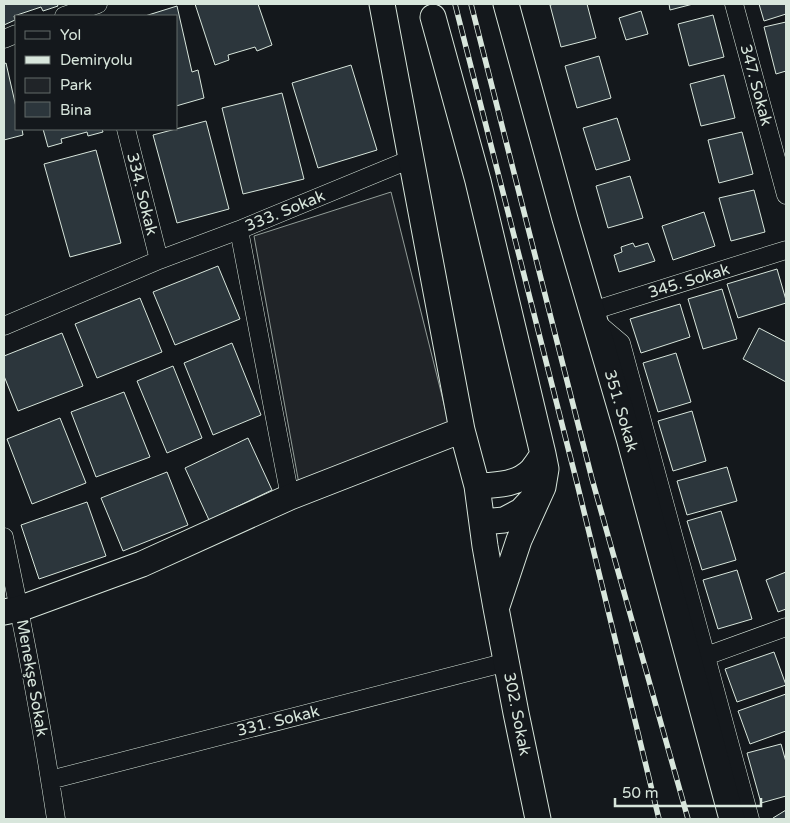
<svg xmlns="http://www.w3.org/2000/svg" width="790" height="823" viewBox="0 0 790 823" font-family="'Varela Round',sans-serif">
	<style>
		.green { fill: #202428; stroke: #939e99 }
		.building { fill: #2c363c; stroke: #d8e6dc }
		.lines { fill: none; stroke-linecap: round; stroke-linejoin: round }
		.street-casing { stroke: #d8e6dc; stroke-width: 19 }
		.secondary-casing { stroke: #d8e6dc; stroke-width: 27 }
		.street { stroke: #14181c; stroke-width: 18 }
		.secondary { stroke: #14181c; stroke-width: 25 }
		.rail-casing { stroke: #d8e6dc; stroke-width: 5.5 }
		.rail { stroke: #14181c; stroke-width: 4; stroke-dasharray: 11; stroke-linecap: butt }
		.labels { text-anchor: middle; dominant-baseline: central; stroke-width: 4; stroke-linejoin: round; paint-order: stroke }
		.street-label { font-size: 16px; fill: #d8e6dc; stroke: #14181c }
	</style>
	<rect width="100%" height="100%" fill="#14181c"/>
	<path class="green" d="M391,192L449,424L299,484L254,236Z"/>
	<path class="building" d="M4,4H57L58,6L43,11L41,7L14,16L15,20L4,25Z
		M195,4H258L272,45L257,51L255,47L228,55L229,60L215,65Z
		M555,4H587L596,38L561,47L550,5Z
		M669,4H693L670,10Z
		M759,4H786V14L764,21Z
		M177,6L192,72L198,70L204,98L176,106V16H145Z
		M641,11L648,34L626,40L619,18Z
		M713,15L724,57L689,66L678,24Z
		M786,22V71L776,74L764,27Z
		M599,56L611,98L577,108L565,66Z
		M6,63L16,107V129H22L23,135L4,140V64Z
		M351,65L377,150L318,168L292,83Z
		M724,75L735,118L701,126L690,84Z
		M282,93L304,179L243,194L222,108Z
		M617,118L630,160L596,170L583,128Z
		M206,121L229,209L177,223L153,135Z
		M43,129H102L103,132L88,136L87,132L61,139L62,143L48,147Z
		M742,132L753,174L719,183L708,140Z
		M96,150L121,243L70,257L44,164Z
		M630,176L643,218L608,228L596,186Z
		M754,190L765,232L731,241L719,198Z
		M704,212L715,246L673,260L662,226Z
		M633,243L635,247L648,243L655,261L619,272L614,255L622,252L621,247Z
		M218,266L240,319L175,345L153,292Z
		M777,269L786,300V303L738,318L727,284Z
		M722,289L737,339L703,349L688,299Z
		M140,298L162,352L97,378L75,324Z
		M680,304L690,337L641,353L630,319Z
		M759,328L786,342V382L743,359Z
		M62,333L83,386L18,411L4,376V356Z
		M232,343L261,415L213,435L184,363Z
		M676,353L691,402L658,412L643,363Z
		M173,366L202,438L167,453L137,381Z
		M124,392L150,457L96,477L71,412Z
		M692,411L706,461L673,471L658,421Z
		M60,418L86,483L32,504L7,439Z
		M248,438L272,490L209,520L185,468Z
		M727,467L737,501L687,515L677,481Z
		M167,472L188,525L123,551L101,498Z
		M87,502L106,556L39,579L21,525Z
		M721,511L736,560L702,570L687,521Z
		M737,570L752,619L718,629L703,580Z
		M786,572V609L778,612L766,580Z
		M774,652L786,685L737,702L725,669Z
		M786,694V731L750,744L738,711Z
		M781,744L786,762V796L761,803L747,753Z
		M786,810V819H773V818Z"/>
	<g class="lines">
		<defs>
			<path id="street" d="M734,4L786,195
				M64,16L98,4
				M4,39L16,34
				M126,129L159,260
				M239,230L290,497
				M592,311L786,250
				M595,321L621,343L750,819
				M4,326L159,260L239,230L411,159
				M4,537C24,631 42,725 56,819
				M695,660L786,627
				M50,780L507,662"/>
			<path id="secondary" d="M382,4L462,430L477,486L485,546L496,608L516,713L538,819
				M506,4L565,219L629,438L732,819
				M433,17L478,181L543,454L546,469L543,487L519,540L497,606
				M477,486C496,485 518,485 532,470C536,465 540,459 543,454
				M482,522L504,520L521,511L535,496
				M4,612L19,609L142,564L290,497L462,430"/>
		</defs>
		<use href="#street" class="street-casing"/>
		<use href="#secondary" class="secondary-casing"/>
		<use href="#street" class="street"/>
		<use href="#secondary" class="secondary"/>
		<defs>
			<path id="rail" d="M455,4L577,483L659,819
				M471,4L592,479L688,819"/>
		</defs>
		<use href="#rail" class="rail-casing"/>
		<use href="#rail" class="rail"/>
	</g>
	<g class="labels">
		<g class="street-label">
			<text transform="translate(756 85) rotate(75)">347. Sokak</text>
			<text transform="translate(142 194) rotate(76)">334. Sokak</text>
			<text transform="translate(285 211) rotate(-22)">333. Sokak</text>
			<text transform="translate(689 281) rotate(-17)">345. Sokak</text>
			<text transform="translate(621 411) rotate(74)">351. Sokak</text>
			<text transform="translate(32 678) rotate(80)">Menekşe Sokak</text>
			<text transform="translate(517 714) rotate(79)">302. Sokak</text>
			<text transform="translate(278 721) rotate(-14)">331. Sokak</text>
		</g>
	</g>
	<rect width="790" height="823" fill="none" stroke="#d8e6dc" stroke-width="10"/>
	<rect x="15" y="15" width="162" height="115" fill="#14181c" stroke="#626a69"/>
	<rect x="25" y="31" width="25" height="8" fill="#14181c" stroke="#626a69"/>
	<text x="60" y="40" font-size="15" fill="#d8e6dc">Yol</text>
	<rect x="25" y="56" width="25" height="8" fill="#d8e6dc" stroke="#626a69"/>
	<text x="60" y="65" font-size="15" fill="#d8e6dc">Demiryolu</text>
	<rect x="25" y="78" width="25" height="15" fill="#202428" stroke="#626a69"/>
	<text x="60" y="90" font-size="15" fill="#d8e6dc">Park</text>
	<rect x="25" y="102" width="25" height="15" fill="#2c363c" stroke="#626a69"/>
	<text x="60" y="115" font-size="15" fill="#d8e6dc">Bina</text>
	<path d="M615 798v8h146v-8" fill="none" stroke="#d8e6dc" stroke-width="2.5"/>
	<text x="622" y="798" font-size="15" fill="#d8e6dc" stroke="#14181c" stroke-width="4" paint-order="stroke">50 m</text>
</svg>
